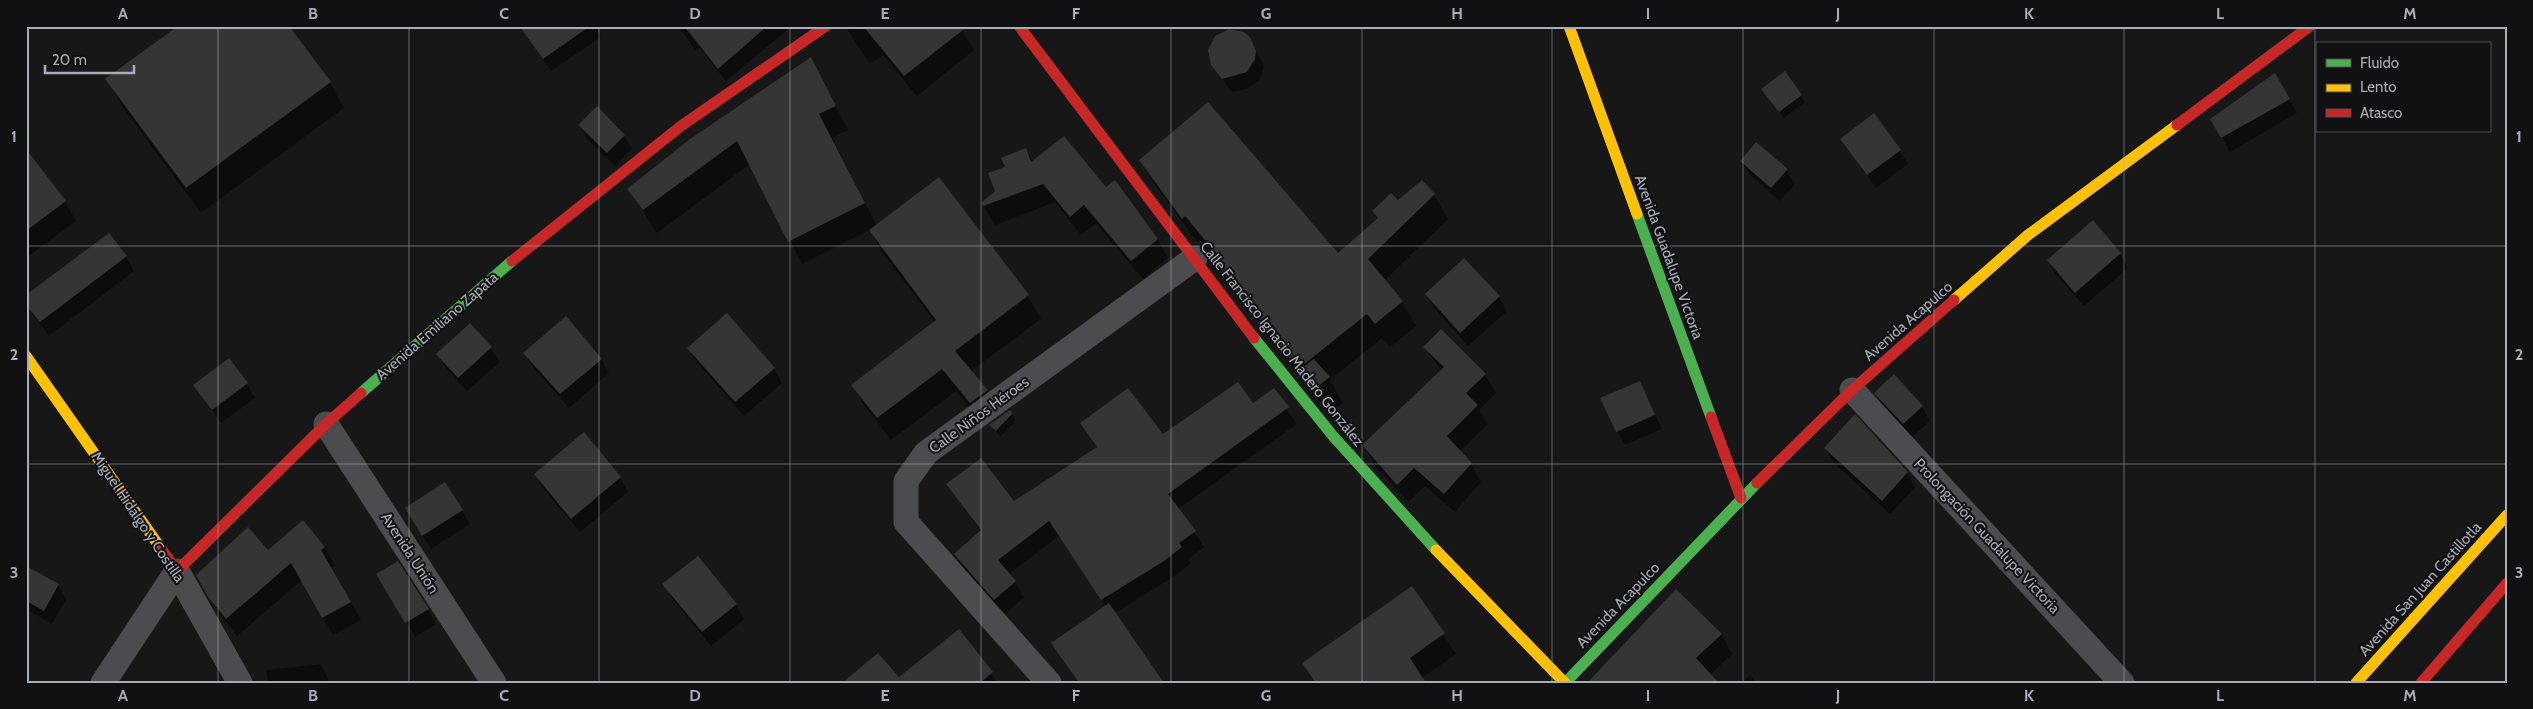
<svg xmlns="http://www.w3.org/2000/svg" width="2533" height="709" viewBox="0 0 2533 709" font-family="Cabin,sans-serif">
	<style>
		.shadow { fill: #0007 }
		.building { fill: #353536 }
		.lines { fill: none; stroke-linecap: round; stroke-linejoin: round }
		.street { stroke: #4b4c50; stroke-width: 25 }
		.fast { stroke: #4caf50; stroke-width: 11 }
		.slow { stroke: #ffc107; stroke-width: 11 }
		.jam { stroke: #c62828; stroke-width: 11 }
		.grid { fill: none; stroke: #a8adb8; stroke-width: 1; stroke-opacity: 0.55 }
		.labels { text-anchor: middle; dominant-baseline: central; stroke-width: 4; stroke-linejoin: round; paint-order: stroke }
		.street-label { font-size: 15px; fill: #a8adb8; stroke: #111113 }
		.neatline { fill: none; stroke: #a8adb8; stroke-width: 2 }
		.grid-label { font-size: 16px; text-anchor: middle; font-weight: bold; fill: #a8adb8 }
	</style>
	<rect width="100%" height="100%" fill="#171717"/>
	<path class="shadow" d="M519,26H595L601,37L551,71Z
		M678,26H792L726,81L700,48L696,50Z
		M845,26H959L974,50L917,96L883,55L870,64Z
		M1216,37H1249L1264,66L1260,80L1247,89L1231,92L1210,58L1211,43Z
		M811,59L848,130L832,138L877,226L939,179L1028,296L1041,319L971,371L987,391L1000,414L984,426L956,391L891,440L866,408L853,385L935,322L883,254L870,230L802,264L750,164L657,233L629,189Z
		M2275,75L2297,113L2230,152L2212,120Z
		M107,80L330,83L344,108L201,213L121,105Z
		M1801,95L1805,102L1784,118L1767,96Z
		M579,125L624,135L632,149L615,166L587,139Z
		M1841,139L1900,151L1908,164L1876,188Z
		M1025,150L1033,162L1106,189L1157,239L1168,258L1143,279L1096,223L1081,235L1055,202L995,225L982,203L997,191L1006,168Z
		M28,153L65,202L76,221L26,258Z
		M1140,161L1338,255L1378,220L1373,211L1398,202L1434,195L1448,219L1384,281L1402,302L1416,326L1390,347L1382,338L1330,380L1343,403L1329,413L1229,285L1216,259L1200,240L1197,242L1155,185Z
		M1741,161L1787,170L1795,184L1780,201L1750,175Z
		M2120,254L2128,268L2084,306L2056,275L2048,261Z
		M126,257L134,271L49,336L26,304Z
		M1426,294L1499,297L1507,311L1468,346L1434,308Z
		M470,325L491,348L500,362L467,391L446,368L438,354Z
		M1441,331L1485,375L1496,393L1479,410L1488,424L1459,452L1471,464L1481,482L1455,512L1425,486L1408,502L1374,464L1363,445L1441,371L1425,347Z
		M689,348L774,369L782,383L744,416L697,362Z
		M525,353L601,359L609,373L569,408L533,367Z
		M1894,375L1922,407L1930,421L1912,437L1884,406L1876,392Z
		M1639,382L1662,429L1625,445L1617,431Z
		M247,384L255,398L221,423L195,385Z
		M1273,390L1297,424L1178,509L1204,547L1188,559L1190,564L1173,577L1115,613L1162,683H1078L1053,643L1106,607L1059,536L1009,574L1024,597L1004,615L964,570L955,554L981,532L948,485L1014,503L1097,448L1081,424L1162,436L1253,405Z
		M1012,414L1016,421L1000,437L991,425Z
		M1855,416L1907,473L1915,487L1890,514L1833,462L1825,448Z
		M583,434L620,478L628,492L580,532L543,488L535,474Z
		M462,510L470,524L431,549L414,523Z
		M324,547L335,565L331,568L361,620L333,635L302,580L237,636L220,615L197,575L267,552Z
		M697,557L736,605L744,619L711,646L672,598L664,584Z
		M26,573L58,585L66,599L52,624L26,609Z
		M378,574L428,610L436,624L415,637Z
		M1412,588L1456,654L1422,678L1425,683H1315L1304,663Z
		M958,631L998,683H917Z
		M1721,634L1732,654L1708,677L1589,683Z
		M321,664L330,683H268L266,670Z
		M1750,675L1757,683H1742Z"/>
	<path class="building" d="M178,26H289L331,82L186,188L105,79Z
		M519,26H590L543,59Z
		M684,26H767L718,69Z
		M863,26H968L904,76Z
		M1229,29L1244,32L1250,37L1256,51L1255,59L1247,72L1222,79L1211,65L1208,50L1215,36Z
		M811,57L836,106L819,114L865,203L788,242L737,141L643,210L627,189L690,139Z
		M1785,71L1802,95L1779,112L1761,89Z
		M2275,73L2290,99L2221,138L2210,119Z
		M1208,102L1338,253L1378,218L1372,211L1391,193L1398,200L1422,180L1435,194L1368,259L1403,301L1375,324L1367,314L1298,369L1213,260L1218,256L1185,216L1182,219L1139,160Z
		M597,106L625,135L607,153L578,125Z
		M1874,113L1901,150L1867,175L1840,139Z
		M1064,136L1106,187L1115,180L1158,239L1131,261L1084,205L1070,217L1043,184L983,206L981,203L995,191L988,173L1005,167L1001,158L1026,148L1031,162Z
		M1756,142L1788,169L1771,188L1740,161Z
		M26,149L66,201L26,231Z
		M939,177L1029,295L955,351L988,390L970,403L942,369L877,418L851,385L936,320L869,230Z
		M2093,220L2121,253L2075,293L2047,260Z
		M109,233L127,256L40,322L26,305V295Z
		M1464,258L1500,296L1460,333L1425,294Z
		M727,313L775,368L735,402L687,348Z
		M566,316L602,359L560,394L523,353Z
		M470,323L492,347L458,378L436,354Z
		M1441,329L1486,374L1466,393L1478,405L1447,436L1472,463L1444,494L1414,468L1397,485L1362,445L1444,367L1423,347Z
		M229,358L248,383L212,410L193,385Z
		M1314,359L1330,377L1314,389L1299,370Z
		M1894,374L1923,406L1903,424L1874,393Z
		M1640,381L1655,415L1616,432L1600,398Z
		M1238,382L1253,403L1274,388L1289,407L1168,494L1196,531L1179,543L1182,547L1164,561L1101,600L1049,521L998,560L1016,581L994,600L954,554L981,530L946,484L981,458L1014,501L1097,447L1080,423L1128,388L1163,434Z
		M1010,410L1013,413L996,431L989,425Z
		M1855,414L1908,472L1882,501L1824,448Z
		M584,432L621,477L571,519L534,474Z
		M445,482L463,510L422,536L405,508Z
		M303,520L325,547L321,550L351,602L322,618L291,563L226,619L208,597L196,575L248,527L268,550Z
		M698,556L737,604L702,632L662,584Z
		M398,561L429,609L405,623L376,574Z
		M26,566L59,584L44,611L26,601Z
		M1412,586L1445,633L1410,658L1426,683H1316L1302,663Z
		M1676,589L1722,634L1696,658L1719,683H1587Z
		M1109,603L1164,683H1079L1051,643Z
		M959,629L993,672L980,683H842L878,653L899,677Z"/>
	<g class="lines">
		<path class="street" d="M1852,390L2122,683
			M326,424L494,683
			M103,683L177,571L240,683
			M1049,683L906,522V481L926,453L1195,258"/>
		<path class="fast" d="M1637,214L1711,417
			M1254,338L1333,436L1436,550
			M361,393L512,261
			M1565,683L1757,483"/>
		<path class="slow" d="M1569,26L1637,214
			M1954,300L2028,235L2177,125
			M26,356L162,550
			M1436,550L1565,683
			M2356,683L2507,515"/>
		<path class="jam" d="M1019,26L1254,338
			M2177,125L2310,26
			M512,261L681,126L826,26
			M1711,417L1741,498
			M1757,483L1852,390L1954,300
			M162,550L177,571L326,424L361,393
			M2421,683L2507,583"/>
	</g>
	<path class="grid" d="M218,26V683M409,26V683M599,26V683M790,26V683M981,26V683M1171,26V683M1362,26V683M1552,26V683M1743,26V683M1934,26V683M2124,26V683M2315,26V683M26,246H2507M26,464H2507"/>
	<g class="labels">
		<g class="street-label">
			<text transform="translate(1669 257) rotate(70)">Avenida Guadalupe Victoria</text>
			<text transform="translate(1908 321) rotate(-41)">Avenida Acapulco</text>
			<text transform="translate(437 326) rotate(-41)">Avenida Emiliano Zapata</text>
			<text transform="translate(1282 344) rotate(52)">Calle Francisco Ignacio Madero González</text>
			<text transform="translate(979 415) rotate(-36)">Calle Niños Héroes</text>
			<text transform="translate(138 517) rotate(56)">Miguel Hidalgo y Costilla</text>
			<text transform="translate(1987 536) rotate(47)">Prolongación Guadalupe Victoria</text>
			<text transform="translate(410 553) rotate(57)">Avenida Unión</text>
			<text transform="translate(2420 589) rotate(-48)">Avenida San Juan Castillotla</text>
			<text transform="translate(1618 605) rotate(-46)">Avenida Acapulco</text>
		</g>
	</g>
	<rect width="2533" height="709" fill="none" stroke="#111113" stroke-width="55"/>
	<rect x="2316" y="42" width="175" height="90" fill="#111113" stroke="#4d4f55"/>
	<rect x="2326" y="59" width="25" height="8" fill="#4caf50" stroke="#4d4f55"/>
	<text x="2360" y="68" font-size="15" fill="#a8adb8">Fluido</text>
	<rect x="2326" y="84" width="25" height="8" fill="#ffc107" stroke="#4d4f55"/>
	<text x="2360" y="92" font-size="15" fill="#a8adb8">Lento</text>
	<rect x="2326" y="109" width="25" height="8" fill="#c62828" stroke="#4d4f55"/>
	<text x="2360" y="118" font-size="15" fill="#a8adb8">Atasco</text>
	<path d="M45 65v8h89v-8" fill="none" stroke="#a8adb8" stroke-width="2.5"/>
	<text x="52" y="65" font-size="15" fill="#a8adb8" stroke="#111113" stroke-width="4" paint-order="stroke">20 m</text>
	<rect x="28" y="28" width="2478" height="654" class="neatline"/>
	<g class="grid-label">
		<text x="123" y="19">A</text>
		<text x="313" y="19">B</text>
		<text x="504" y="19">C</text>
		<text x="695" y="19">D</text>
		<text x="885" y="19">E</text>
		<text x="1076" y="19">F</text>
		<text x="1266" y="19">G</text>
		<text x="1457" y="19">H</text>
		<text x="1648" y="19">I</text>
		<text x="1838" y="19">J</text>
		<text x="2029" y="19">K</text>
		<text x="2220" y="19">L</text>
		<text x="2410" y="19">M</text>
		<text x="14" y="142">1</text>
		<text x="2519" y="142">1</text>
		<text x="14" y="360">2</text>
		<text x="2519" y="360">2</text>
		<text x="14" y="578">3</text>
		<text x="2519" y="578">3</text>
		<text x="123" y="701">A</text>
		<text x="313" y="701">B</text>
		<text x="504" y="701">C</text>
		<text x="695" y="701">D</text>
		<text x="885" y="701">E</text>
		<text x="1076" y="701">F</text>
		<text x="1266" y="701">G</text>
		<text x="1457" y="701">H</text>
		<text x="1648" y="701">I</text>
		<text x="1838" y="701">J</text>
		<text x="2029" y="701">K</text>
		<text x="2220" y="701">L</text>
		<text x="2410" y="701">M</text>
	</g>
</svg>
